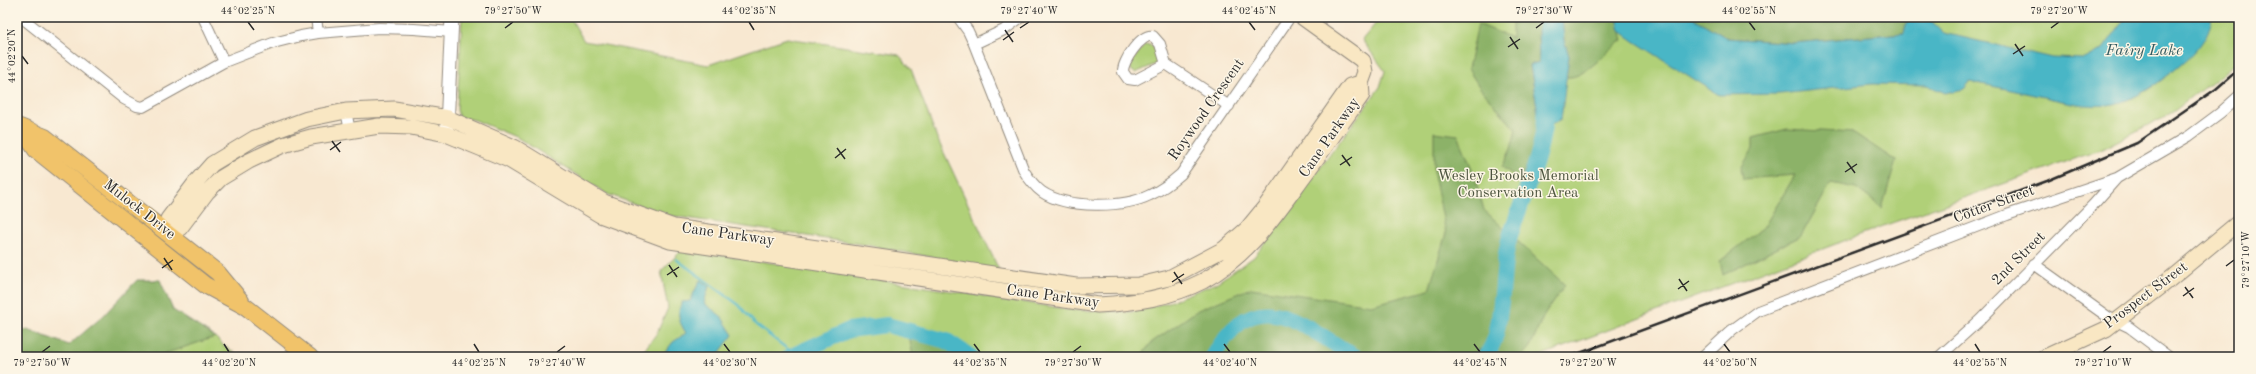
<svg xmlns="http://www.w3.org/2000/svg" width="2256" height="374" viewBox="0 0 2256 374" font-family="'Old Standard TT',serif">
	<style>
		.green { fill: #b0d078; stroke: #6e7e52 }
		.forest { fill: #8cb268; stroke: #5c6e4a }
		.water { fill: #4ab6c6; stroke: #3a7078 }
		.lines { fill: none; stroke-linecap: round; stroke-linejoin: round }
		.stream { stroke: #4ab6c6; stroke-width: 2.5 }
		.river { stroke: #4ab6c6; stroke-width: 16 }
		.minor-casing { stroke: #928a7e; stroke-width: 12 }
		.tertiary-casing { stroke: #928a7e; stroke-width: 15 }
		.secondary-casing { stroke: #928a7e; stroke-width: 17 }
		.primary-casing { stroke: #928a7e; stroke-width: 18 }
		.minor { stroke: #fff; stroke-width: 10 }
		.tertiary { stroke: #fff; stroke-width: 13 }
		.secondary { stroke: #f9e7c3; stroke-width: 15 }
		.primary { stroke: #f1c36a; stroke-width: 16 }
		.rail { stroke: #2b2b2b; stroke-width: 2.5 }
		.ticks { fill: none; stroke: #2b2b2b; stroke-width: 1.5 }
		.labels { text-anchor: middle; dominant-baseline: central; stroke-width: 3; stroke-linejoin: round; paint-order: stroke }
		.street-label { font-size: 15px; fill: #2b2b2b; stroke: #fcf5e5 }
		.park-label { font-size: 15px; fill: #4c543e; stroke: #fcf5e5 }
		.water-label { font-size: 16px; font-style: italic; fill: #365c61; stroke: #fcf5e5 }
		.neatline { fill: none; stroke: #2b2b2b; stroke-width: 1.5 }
		.ticks-label { font-size: 10px; text-anchor: middle; fill: #2b2b2b }
	</style>
	<rect width="100%" height="100%" fill="#fcf5e5"/>
	<filter id="ink" filterUnits="userSpaceOnUse"><feTurbulence type="fractalNoise" baseFrequency=".025" numOctaves="2"/><feDisplacementMap in="SourceGraphic" scale="8" xChannelSelector="R" yChannelSelector="G"/><feConvolveMatrix kernelMatrix="1 2 1 2 8 2 1 2 1" color-interpolation-filters="sRGB"/></filter>
	<filter id="wash" filterUnits="userSpaceOnUse"><feTurbulence type="fractalNoise" baseFrequency=".012" numOctaves="4" result="noise"/><feDisplacementMap in="SourceGraphic" scale="16" xChannelSelector="R" yChannelSelector="G"/><feGaussianBlur stdDeviation="0.9" result="paint"/><feColorMatrix in="noise" values="0 0 0 0 0 0 0 0 0 0 0 0 0 0 0 0 0 1.4 0 .05"/><feComposite in="paint" operator="in"/></filter>
	<g filter="url(#wash)">
		<rect width="100%" height="100%" fill="#f8e8d1"/>
		<path class="green" d="M462,17H570L584,41L708,65L787,38L899,55L911,69L937,138L999,270L867,245L666,215L607,194L518,138L475,120L459,117L457,110Z
			M1381,17H2022L2026,23L2040,17H2239V60L2173,112L2100,150L1886,225L1537,357H639L657,333L668,308L661,271L683,249L1073,310L1131,312L1169,302L1216,283L1254,257L1380,87L1385,71L1362,40Z
			M1145,44L1153,46L1159,60L1156,64L1135,73L1129,68V65Z
			M215,337L223,345L241,357H146Z"/>
		<path class="forest" d="M1512,17H1541L1538,28L1539,62L1530,65L1538,113L1545,128L1520,180L1502,167L1511,149L1516,130L1480,88L1468,69L1478,24L1512,38Z
			M1617,17L1623,40C1608,48 1585,80 1566,77L1569,56L1564,40L1561,18Z
			M1692,17H1908L1904,33L1794,43L1727,38Z
			M1787,129L1854,133L1896,161L1882,208L1856,188L1831,183L1801,236L1723,275L1720,261L1764,227L1795,175L1743,179L1741,168L1753,149V138Z
			M1434,132L1458,135L1473,171L1484,210L1565,285L1545,313L1530,347L1521,357H1486L1480,349L1468,357H1140L1152,342L1198,310L1251,288L1371,305L1429,290L1446,233L1434,175Z
			M137,280H160L173,310L215,337L155,357H17V330H28L69,345L103,316Z
			M908,330L952,349L965,357H913Z"/>
		<path class="water" d="M1541,17H1562L1564,40L1569,56L1561,120L1545,128L1538,113L1530,65L1539,62L1538,28Z
			M1617,17H1692L1727,38L1794,43L1904,33L1908,17H1927L1944,33L2052,58L2085,59L2103,49L2126,17H2212C2209,39 2194,54 2177,68C2159,83 2137,99 2114,104C2089,109 2063,101 2039,96C2016,91 1993,86 1970,82L1964,89L1945,93L1927,85L1872,84L1780,94L1719,95L1634,41L1620,31Z
			M700,280L709,286L704,303L721,316L733,335L716,357L707,354L706,357H661L673,342L686,333C679,322 676,314 682,302L690,301Z"/>
		<g class="lines">
			<path class="stream" d="M676,259L739,305L756,325L794,354"/>
			<path class="river" d="M789,357L849,330L887,325L947,341L971,357
				M1213,357C1256,277 1302,326 1356,357
				M1484,357C1499,343 1499,314 1502,294C1504,275 1504,254 1510,236C1524,193 1544,153 1546,107"/>
		</g>
	</g>
	<g filter="url(#ink)">
		<g class="lines">
			<defs>
				<path id="minor" d="M21,17L124,99L137,106L143,107L224,62L273,43L301,36L318,33L379,28L414,29L452,32
					M203,17L224,62
					M316,17L318,33
					M958,17L968,31L974,44L1024,171C1029,179 1034,186 1042,192C1067,209 1124,208 1150,195C1161,190 1172,182 1181,174L1290,17
					M974,44L1004,30L1021,17
					M1166,64L1135,80L1128,79L1123,72C1122,62 1141,33 1153,36L1160,44L1166,64L1229,106
					M346,111L350,131
					M2034,264L2108,317L2129,327L2169,357
					M1703,357L1732,330L1758,311L2007,215L2117,178L2189,136L2220,113L2239,96
					M1939,357L1980,320L2093,205L2117,178"/>
				<path id="tertiary" d="M447,127L452,17"/>
				<path id="secondary" d="M1302,17L1363,61L1365,72L1361,83
					M1361,83L1362,95C1342,123 1323,150 1303,177C1274,217 1248,256 1203,281C1170,298 1134,303 1098,305L670,241L600,215L509,160L446,134L411,127L379,126L311,137L283,145L249,161L221,178L207,192L180,228L167,233L168,219L196,182L212,164L255,138L307,119L346,111L394,109L448,118L514,147L604,202L674,227L1076,286L1139,285L1169,278L1224,249L1247,229L1265,207L1350,86Z
					M2045,357L2106,329L2163,285L2239,222"/>
				<path id="primary" d="M20,127L45,137L218,273L241,301
					M21,128L36,150L205,285L246,307L310,357"/>
			</defs>
			<use href="#minor" class="minor-casing"/>
			<use href="#tertiary" class="tertiary-casing"/>
			<use href="#secondary" class="secondary-casing"/>
			<use href="#primary" class="primary-casing"/>
			<use href="#minor" class="minor"/>
			<use href="#tertiary" class="tertiary"/>
			<use href="#secondary" class="secondary"/>
			<use href="#primary" class="primary"/>
			<path class="rail" d="M1569,357L2047,181L2137,143L2216,89L2239,69"/>
		</g>
	</g>
	<path class="ticks" d="M248,22L254,30M749,22L754,30M1249,22L1255,30M1749,22L1755,30M505,28L513,22M1020,28L1029,22M1536,28L1544,22M2051,28L2059,22M1005,30L1013,42M1510,37L1518,49M1003,40L1014,32M2015,44L2023,56M1508,47L1520,39M2013,54L2025,46M22,56L28,64M332,141L340,152M837,148L845,159M330,150L341,142M1342,155L1350,166M835,158L846,149M1847,162L1855,173M1340,165L1352,157M1845,172L1857,164M164,258L172,270M669,265L677,277M2226,266L2234,260M162,268L173,260M1174,272L1182,284M667,275L679,267M1679,279L1687,291M1172,282L1184,274M2185,287L2193,298M1678,289L1689,281M2183,296L2194,288M224,344L229,352M474,344L479,352M724,344L730,352M974,344L980,352M1224,344L1230,352M1474,344L1480,352M1724,344L1730,352M1975,344L1980,352M42,352L50,346M557,352L565,346M1073,352L1081,346M1588,352L1596,346M2103,352L2111,346"/>
	<g class="labels">
		<g class="street-label">
			<text transform="translate(1207 110) rotate(-55)">Roywood Crescent</text>
			<text transform="translate(1330 138) rotate(-55)">Cane Parkway</text>
			<text transform="translate(1994 205) rotate(-20)">Cotter Street</text>
			<text transform="translate(139 210) rotate(38)">Mulock Drive</text>
			<text transform="translate(728 235) rotate(8)">Cane Parkway</text>
			<text transform="translate(2019 259) rotate(-45)">2nd Street</text>
			<text transform="translate(2146 296) rotate(-37)">Prospect Street</text>
			<text transform="translate(1053 297) rotate(8)">Cane Parkway</text>
		</g>
		<g class="park-label">
			<text x="1518" y="176">Wesley Brooks Memorial<tspan x="1518" dy="17">Conservation Area</tspan></text>
		</g>
		<g class="water-label">
			<text x="2144" y="51">Fairy Lake</text>
		</g>
	</g>
	<rect width="2256" height="374" fill="none" stroke="#fcf5e5" stroke-width="44"/>
	<rect x="22" y="22" width="2212" height="330" class="neatline"/>
	<g class="ticks-label">
		<text x="248" y="14">44°02'25"N</text>
		<text x="513" y="14">79°27'50"W</text>
		<text x="749" y="14">44°02'35"N</text>
		<text x="1029" y="14">79°27'40"W</text>
		<text x="1249" y="14">44°02'45"N</text>
		<text x="1544" y="14">79°27'30"W</text>
		<text x="1749" y="14">44°02'55"N</text>
		<text x="2059" y="14">79°27'20"W</text>
		<text transform="translate(11 56) rotate(-90)" y="4">44°02'20"N</text>
		<text transform="translate(2245 260) rotate(-90)" y="4">79°27'10"W</text>
		<text x="42" y="366">79°27'50"W</text>
		<text x="229" y="366">44°02'20"N</text>
		<text x="479" y="366">44°02'25"N</text>
		<text x="557" y="366">79°27'40"W</text>
		<text x="730" y="366">44°02'30"N</text>
		<text x="980" y="366">44°02'35"N</text>
		<text x="1073" y="366">79°27'30"W</text>
		<text x="1230" y="366">44°02'40"N</text>
		<text x="1480" y="366">44°02'45"N</text>
		<text x="1588" y="366">79°27'20"W</text>
		<text x="1730" y="366">44°02'50"N</text>
		<text x="1980" y="366">44°02'55"N</text>
		<text x="2103" y="366">79°27'10"W</text>
	</g>
</svg>
